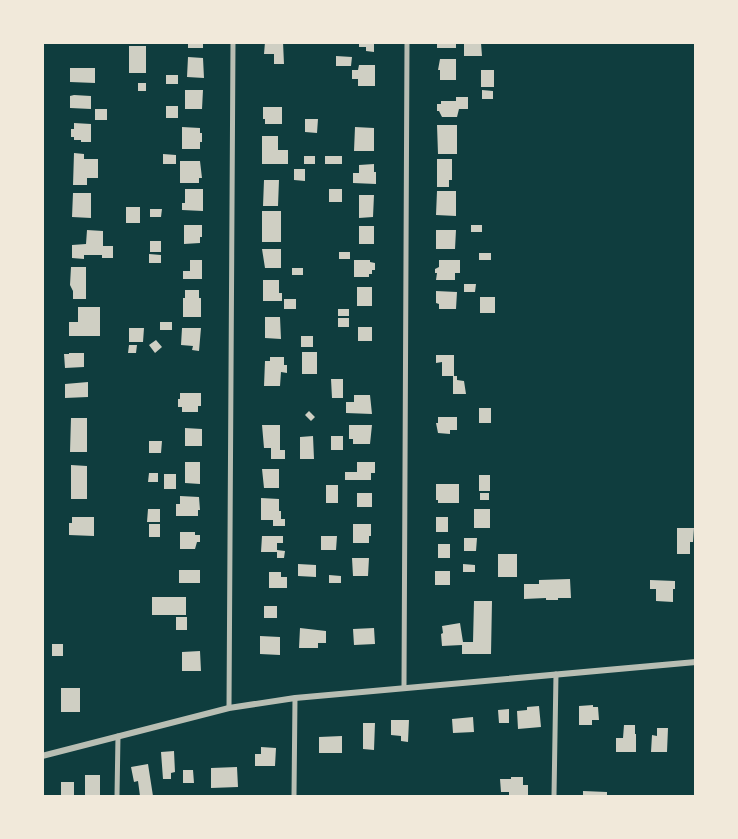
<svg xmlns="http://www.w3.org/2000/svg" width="738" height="839" viewBox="0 0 738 839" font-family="Ubuntu,sans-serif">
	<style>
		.building { fill: #cfcfc3 }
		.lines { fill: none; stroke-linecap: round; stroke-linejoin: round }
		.minor { stroke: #b8beb3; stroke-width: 5 }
		.tertiary { stroke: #b8beb3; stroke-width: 6 }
	</style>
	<rect width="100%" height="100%" fill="#0f3d3e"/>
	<path class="building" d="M188,42H203V48H188Z
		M265,42H283L284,64H274V54H264Z
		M359,42H374V52L366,51V47H359Z
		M437,42H456V48H437Z
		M464,43H481L482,56H464Z
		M129,46H146V73H129Z
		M336,56L352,57L351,66H336Z
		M188,57L203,58L204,78L187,77Z
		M440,59H456V80H440V70H438Z
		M359,65H375V86H358V79H352V70H358Z
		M70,68H95V83L70,82Z
		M481,70H494V87H481Z
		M166,75H178V84H166Z
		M138,83H146V91H138Z
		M185,90H203L202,109H185Z
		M482,90L493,91V99H482Z
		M74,95L91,96V109L70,108V96Z
		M456,97H468V109H459L457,117H442L439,111H437V104H441V101H456Z
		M166,106H178V118H166Z
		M263,107H282V124H265V119H263Z
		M95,109H107V120H95Z
		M305,119H318L317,133L305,132Z
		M74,123L91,124V142H81V140H74V137H71V129H74Z
		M437,125H457V154H438Z
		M182,127L200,128V133H202V142H200V149H182Z
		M355,127L374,128V151H354Z
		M262,136H278V150H288V164H262Z
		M74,153L84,154V159H98V178H87V185H73Z
		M163,154L176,155V164H163Z
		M304,156H315V164H304Z
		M325,156H342V164H325Z
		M437,159H452V180H449V187H437Z
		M180,161H200L202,178H199V183H180Z
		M374,164V172H376V184L353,183V173H359V165Z
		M294,169H305V181L294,180Z
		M264,180H279L278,206H263Z
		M185,189H203V211L182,210V203H185Z
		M329,189H342V202H329Z
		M437,191H456V216L436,215Z
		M73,193H91V218L72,217Z
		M359,195H374L373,217L359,218Z
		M126,207H140V223H126Z
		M150,209H162L161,217H150Z
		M262,211H281V242H262Z
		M184,225H202V237H200V243L184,244Z
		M471,225H482V232H471Z
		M359,226H374V244H359Z
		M87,230L103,231V246H113V258H102V255H84V259L72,258V245L86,244Z
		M436,230H456L455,249H436Z
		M150,241H161V252H150Z
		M262,249H281V268H265Z
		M339,252H350V259H339Z
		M479,253H491V260H479Z
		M149,254L161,255V263H149Z
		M190,260H202V279H183V271H190Z
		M354,260H370V262L375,263V270H372V274H369V277H354Z
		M439,260H460V273H455V280H436L437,273H435V269L439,267Z
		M71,267H86V299H73V291L70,285Z
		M292,268H303V275H292Z
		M263,280H279V293H282V301H263Z
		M464,284H476L475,292H464Z
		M357,287H372V306H357Z
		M185,290H199V298H201V317H183V298H185Z
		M436,291L457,292L456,309H439V304L436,303Z
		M480,297H495V313H480Z
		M284,299H296V309H284Z
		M78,307H100V336H69V322H78Z
		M338,309H349V316H338Z
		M265,317H280L281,339L265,338Z
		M338,318H349V327H338Z
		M160,322H172V330H160Z
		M358,327H372V341H358Z
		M129,328H144L143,342H129Z
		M182,328H201L199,351L192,350L193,346L181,345Z
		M301,336H313V347H301Z
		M156,340L162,347L155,353L149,345Z
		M129,345H137L136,353H128Z
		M302,352H317V374H302Z
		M69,353H84V367L65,368L64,354H69Z
		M436,355H454V376H442V362L436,363Z
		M270,357H284V365H287V373L281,372L280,386H264L265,361H270Z
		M453,376H457V380L464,381L466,394H453Z
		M331,379H343V398H332Z
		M88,382V397L65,398V384Z
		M180,393H201V406H198V412H182V407H178V399H180Z
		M354,395H370L372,414L346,413V402H354Z
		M479,408H491V423H479Z
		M309,411L315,417L311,421L305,415Z
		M438,417H457V430H450V434L438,433L436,423H438Z
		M71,418H87V452H70Z
		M262,425H280V450H285V459H271V448H264Z
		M349,425H372L370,444H353V439H349Z
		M185,428L202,429V446H185Z
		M313,436L314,459H300V437Z
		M331,436H343V450H331Z
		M149,441H162L161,453H149Z
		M185,462H200V484L185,483Z
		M357,462H375V473H371V480H345V472H357Z
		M71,465L87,466V499H71Z
		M262,469H279V488H264Z
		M149,473H158V482H148Z
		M164,474H176V489H164Z
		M479,475H490V491H479Z
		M436,484H459V503H438V500H436Z
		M326,485H338V503H326Z
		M357,493H372V507H357Z
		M480,493H489V500H480Z
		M180,496L199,497L200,510H198V516H176V504H180Z
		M261,498L279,499V511H281V519H285V526H273V520H261Z
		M148,509H160V522H147Z
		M474,509H490V528H474Z
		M72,517H94V536L69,535V523H72Z
		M436,517H448V532H436Z
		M149,524H160V537H149Z
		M353,524H371V536H369V543H353Z
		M677,528H694L693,542H690V554H677Z
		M180,532H195V535H200V542H197L195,549H180Z
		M262,536H283V543H277V550L285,551L284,558H277V552H261Z
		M321,536H337L336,550H321Z
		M464,538H477L476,551H464Z
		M438,544H450V558H438Z
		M498,554H517V577H498Z
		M352,558H369L368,576H353Z
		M298,564L316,565V577L298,576Z
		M463,564L475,565V572H463Z
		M179,570H200V583H179Z
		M435,571H450V585H435Z
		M269,572H281V577H287V588H269Z
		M329,575L341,576V583H329Z
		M570,579L571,598H558V600H546V598L524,599V584H539V580Z
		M650,580L675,581V589H673V602L656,601V589H650Z
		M152,597H186V615H152Z
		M474,601H492L491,654H462V645L442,646L441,634L443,633L442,626L460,623L463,642H473Z
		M264,606H277V618H264Z
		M176,617H187V630H176Z
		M300,628L326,631V643H318V648H299Z
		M374,628L375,644L354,645L353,629Z
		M260,636L280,637V655L260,654Z
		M52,644H63V656H52Z
		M200,651L201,671H182V652Z
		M61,688H80V712H61Z
		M593,705V707H598L599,720H592V725H579V706Z
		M539,706L541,727L518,729L517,711L527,710V707Z
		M509,709V723H499L498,710Z
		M473,717L474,732L453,733L452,719Z
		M391,720H409L408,742L401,741V736L391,735Z
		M363,723H375L374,750L363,749Z
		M624,725H635V734H636V752H616V738H623Z
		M657,728H668L667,752H651L652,735L657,736Z
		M342,736V753H319V737Z
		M261,747L276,748L275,766H255V754H261Z
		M174,751L175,772L171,773V779H163L161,752Z
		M148,764L153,796H140L138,781L134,782L131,767Z
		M237,767L238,787L211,788V768Z
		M183,770H193L194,783H183Z
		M85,775H100V796H85Z
		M511,777H523V785H528V796H509V792H501L500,779H511Z
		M61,782H74V796H61Z
		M583,791L607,792V796H583Z"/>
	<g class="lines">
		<path class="minor" d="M404,687L407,42
			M229,708L233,42
			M117,796L118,736
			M294,796L295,698
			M554,796L556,674"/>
		<path class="tertiary" d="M42,756L229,708L295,698L696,662"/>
	</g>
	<rect width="738" height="839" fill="none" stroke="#f1e9da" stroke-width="88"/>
</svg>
